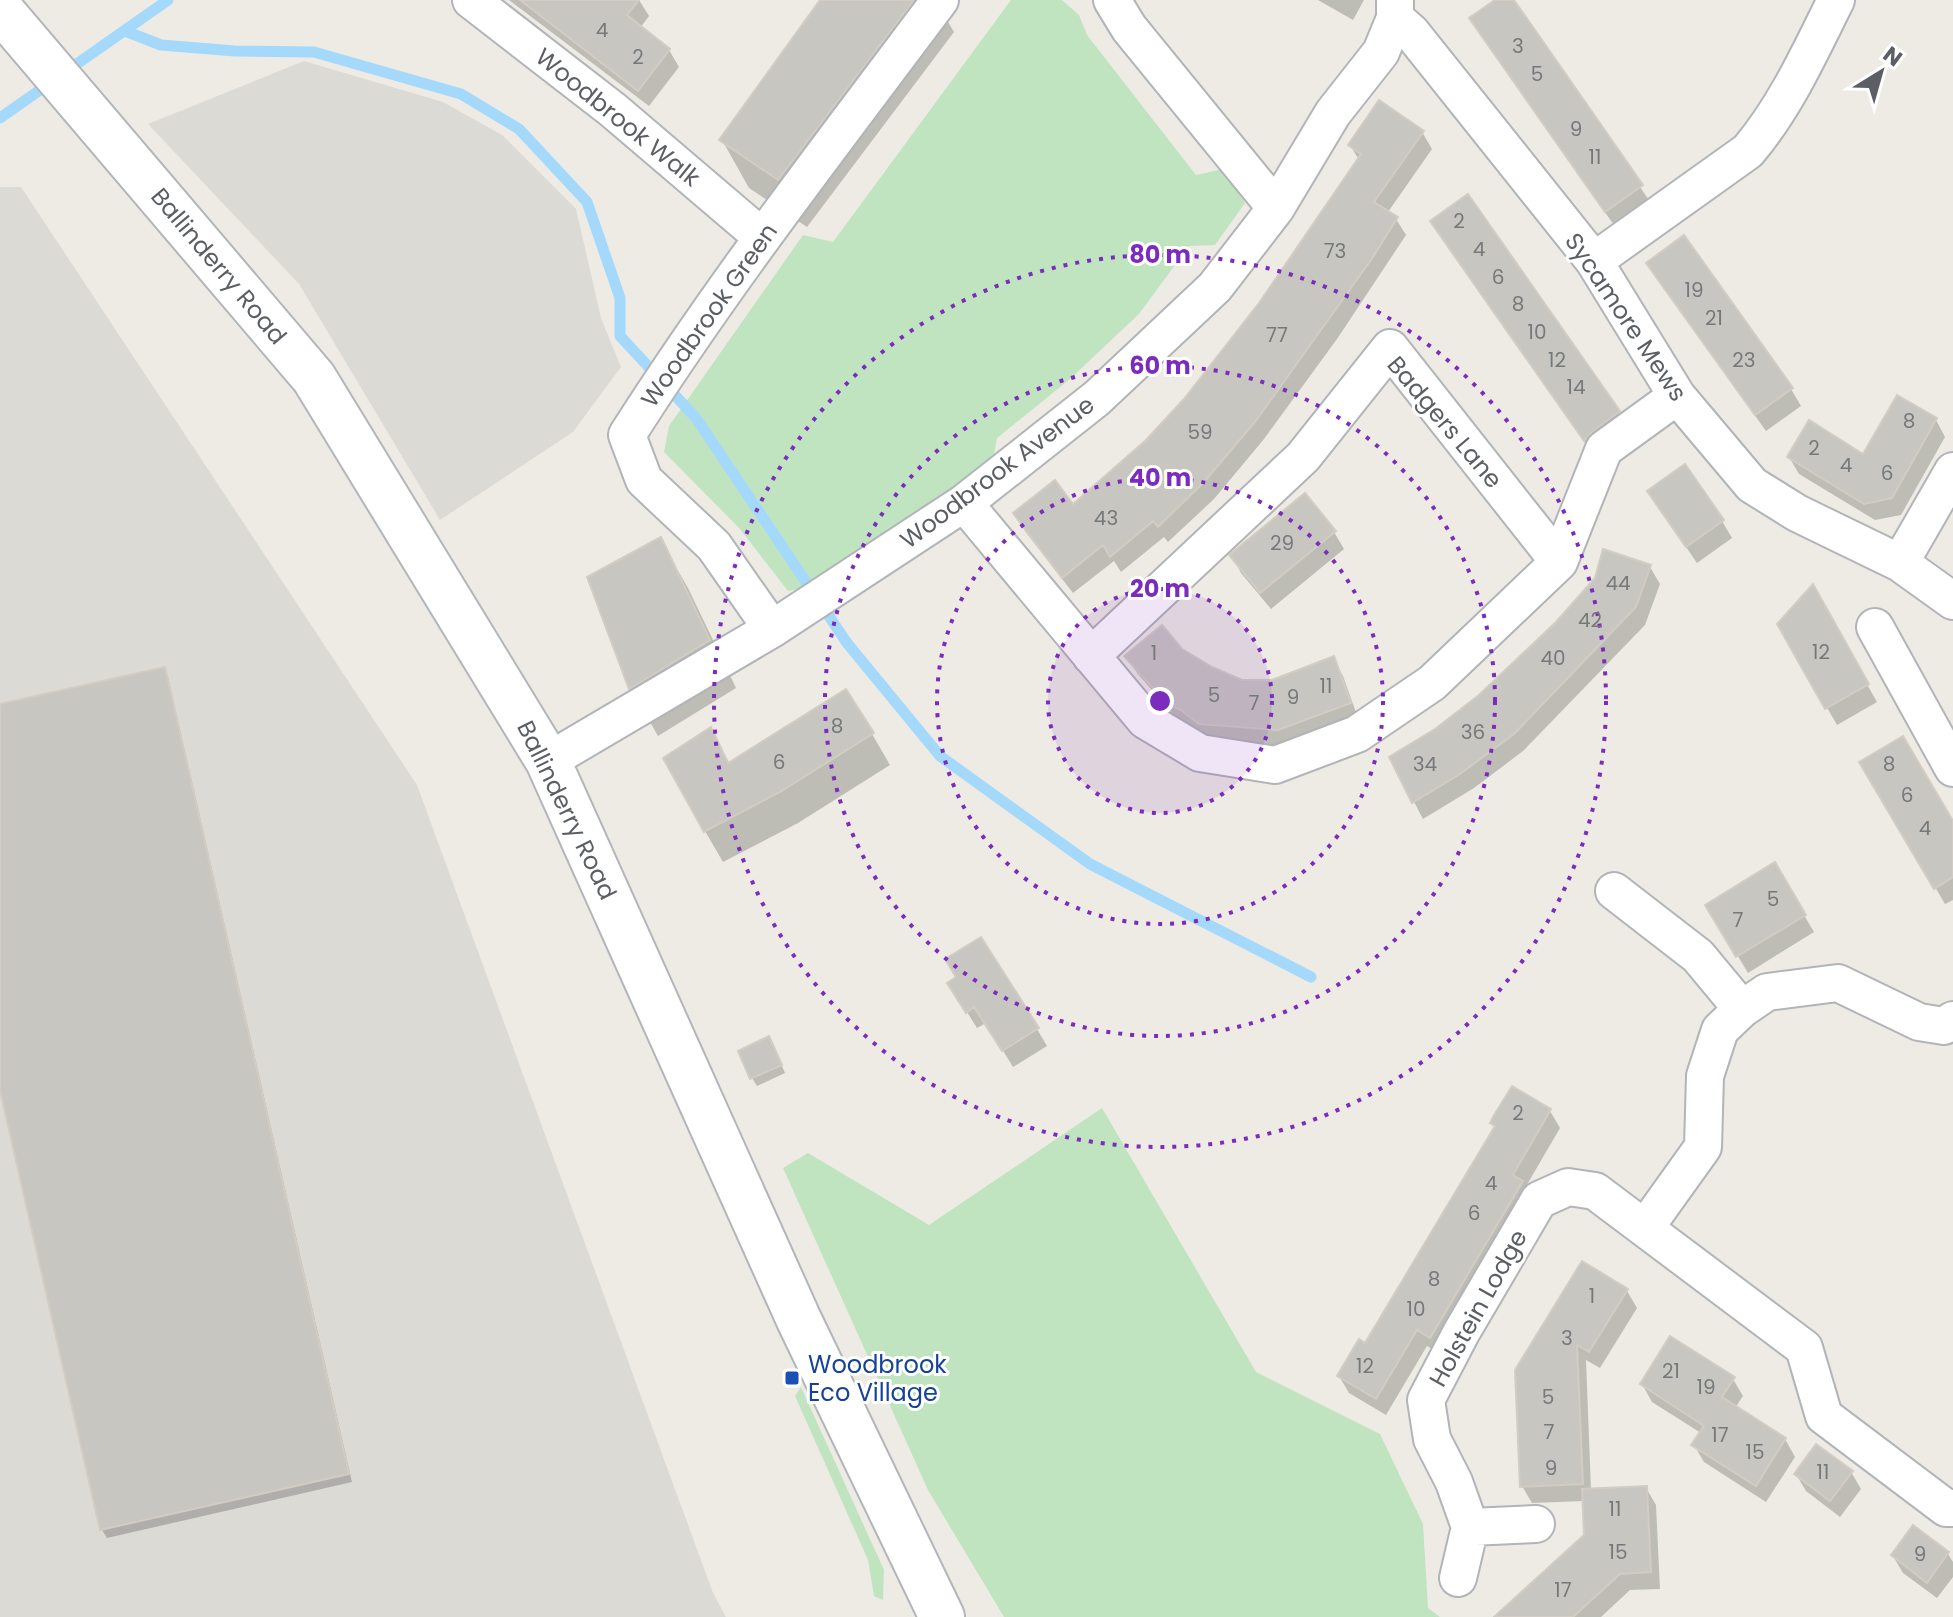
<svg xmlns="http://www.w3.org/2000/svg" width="1953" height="1617" viewBox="0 0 1953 1617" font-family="Poppins,sans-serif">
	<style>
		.industrial { fill: #dcdad5 }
		.green { fill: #c1e4c0 }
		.shadow { fill: #0003 }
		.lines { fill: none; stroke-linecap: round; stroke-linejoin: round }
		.stream { stroke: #a4d9fc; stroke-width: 11 }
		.building { fill: #c8c6c0; stroke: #d2ccc2; stroke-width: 2 }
		.minor-casing { stroke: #b1b4b8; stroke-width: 40 }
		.secondary-casing { stroke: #b2b6ba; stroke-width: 48 }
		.minor { stroke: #fff; stroke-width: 36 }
		.secondary { stroke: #fff; stroke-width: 44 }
		.ring { fill: none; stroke: #7b2cbf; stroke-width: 4; stroke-dasharray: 4 8 }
		.transit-dot { fill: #1a4fb4; stroke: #fff; stroke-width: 3 }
		.labels { text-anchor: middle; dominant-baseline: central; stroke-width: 6; stroke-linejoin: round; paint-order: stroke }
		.number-label { font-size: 20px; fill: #76797a }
		.street-label { font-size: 24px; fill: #5b5f63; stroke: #fff }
		.transit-label { font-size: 24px; fill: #164399; stroke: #fff; text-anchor: start }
		.centre { fill: #7b2cbf; stroke: #fff; stroke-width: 4 }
		.ring-label { font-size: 24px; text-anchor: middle; font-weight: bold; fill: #7b2cbf; stroke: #fff; stroke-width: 6; stroke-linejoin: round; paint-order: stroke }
	</style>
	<rect width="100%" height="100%" fill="#edebe3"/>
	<path class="industrial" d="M304,61L443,102L502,135L576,209L601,318L621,367L573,432L440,520L299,284L148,124Z
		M0,187H21L417,785L713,1593L726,1617H0Z"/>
	<path class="green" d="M1011,0H1062L1079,15L1087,35L1196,175L1223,169L1245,203L1215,245L1189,246L1139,314L1070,379L997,438L993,459L809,587L788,591L740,529L664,452L669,426L803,235L833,242Z
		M1102,1108L1256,1372L1380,1434L1423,1524L1428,1608L1440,1617H1004L928,1490L783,1168L808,1153L929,1225Z
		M801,1387L884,1570L883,1600L874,1596L868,1560L795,1396Z"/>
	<path class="shadow" d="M509,0H639L649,16L640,28L669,50L679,67L649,106Z
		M822,0H935L954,32L807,227L749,188L722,140Z
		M1318,0H1364L1353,20Z
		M1498,0H1511L1651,203L1616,228L1482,36Z
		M1422,132L1432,149L1388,212L1396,219L1406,235L1337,339L1264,439L1214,499L1168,542L1164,537L1121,572L1114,561L1073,593L1025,531L1015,514L1072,507L1147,442L1186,401L1260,304L1359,160L1350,145Z
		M1468,197L1629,429L1595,457L1442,239Z
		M1658,280L1791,389L1801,406L1766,431Z
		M1936,420L1945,437L1901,515L1875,520L1799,474L1789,457H1864Z
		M1660,509L1722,521L1732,538L1697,563Z
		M1334,532L1344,549L1271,609L1241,573L1232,556Z
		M660,540L688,588L736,688L658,736L631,688L589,578Z
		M1650,567L1660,584L1645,625L1523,751L1474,788L1423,819L1391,758L1436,731Z
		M1812,588L1877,702L1837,725L1779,624Z
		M1181,651L1211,669L1242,682H1272L1333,659L1343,676L1359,721L1288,747L1211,741L1193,726L1179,721L1137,673L1127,656Z
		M164,669L168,677L352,1482L107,1538L102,1530L0,1081V706Z
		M710,730L730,764L872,734L890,765L798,823L723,862L705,831Z
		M1862,763L1953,826V900L1945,904Z
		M1774,865L1814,932L1748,973L1708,906Z
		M960,1001L1037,1029L1047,1046L1013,1067L986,1023L977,1028Z
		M773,1046L785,1073L757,1086L752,1078Z
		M1550,1111L1560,1128L1525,1188L1532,1200L1440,1354L1427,1346L1386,1415L1349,1393L1339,1376L1366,1346L1495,1128L1492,1123Z
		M1583,1264L1627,1291L1637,1308L1600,1368L1586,1360L1591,1490L1646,1488L1656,1505L1660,1589L1630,1590L1601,1617H1515L1586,1536L1584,1501L1532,1503L1522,1486Z
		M1733,1379L1743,1396L1735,1408L1785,1439L1795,1457L1766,1502L1704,1462L1694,1445L1701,1433L1652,1402L1642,1384Z
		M1851,1472L1861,1489L1840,1517L1806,1491L1796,1474Z
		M1914,1528L1948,1554L1953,1562V1577L1937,1598L1903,1573L1893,1556Z"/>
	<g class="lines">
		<path class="stream" d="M125,31L161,45L235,51L314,52L461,94L519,129L587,202L620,298V336L696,418L847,643L940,756L1090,864L1311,977
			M64,73L168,0
			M0,118L50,83"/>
	</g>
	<path class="building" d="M520,0H639L627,15L670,49L638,91Z
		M820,0H914L778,180L719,140Z
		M1495,0H1514L1643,185L1605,212L1469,18Z
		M1379,100L1424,131L1374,202L1398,217L1371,260L1255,422L1204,482L1158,527L1153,521L1110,557L1103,545L1062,578L1013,513L1055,480L1073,504L1146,440L1184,399L1259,303L1361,154L1348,145Z
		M1468,194L1620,411L1592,432L1584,441L1430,221Z
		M1684,235L1793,388L1755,415L1646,263Z
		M1897,395L1937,418L1892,498L1864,504L1787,457L1809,420L1863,454Z
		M1685,464L1724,520L1686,547L1647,491Z
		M1305,493L1336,531L1260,593L1229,555Z
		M661,537L710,640L629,689L587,577Z
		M1603,549L1651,565L1636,607L1514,734L1460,774L1412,803L1389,757L1435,729L1479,695L1556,622L1595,578Z
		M1813,584L1869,684L1825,709L1777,624Z
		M1162,625L1182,649L1212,667L1242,680H1272L1334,656L1351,703L1278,730L1199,724L1181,710L1167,704L1124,656Z
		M165,667L349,1474L100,1530L0,1090V704Z
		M846,689L874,733L780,792L704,832L663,758L711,727L728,763Z
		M1903,736L1953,821V877L1934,889L1859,762Z
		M1775,862L1806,915L1736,957L1705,905Z
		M981,937L1039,1028L1002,1051L974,1007L966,1013L947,983L956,977L945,959Z
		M769,1036L782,1065L750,1079L738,1051Z
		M1512,1086L1551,1109L1513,1175L1523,1181L1430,1338L1417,1330L1376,1399L1337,1376L1359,1339L1365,1343L1495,1126L1490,1123L1493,1117Z
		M1582,1261L1628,1289L1589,1352L1577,1345L1583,1484L1520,1487L1515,1370Z
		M1670,1336L1735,1377L1722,1397L1786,1438L1756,1486L1691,1445L1704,1426L1640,1384Z
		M1816,1444L1853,1471L1830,1501L1794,1474Z
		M1647,1486L1651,1572L1620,1574L1573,1617H1494L1584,1535L1582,1489Z
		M1913,1525L1949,1552L1927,1583L1891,1555Z"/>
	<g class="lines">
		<defs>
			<path id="minor" d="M471,0L613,110L762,237
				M1112,0L1129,28L1276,208
				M1395,18L1411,32L1594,261L1677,396L1752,485L1797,513L1900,563L1953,601
				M1594,261L1748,151C1786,106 1810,52 1836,0
				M964,503L1145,720L1200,753L1275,765L1357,734L1432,683L1559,562L1604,449L1677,396
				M1900,563L1953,471
				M1875,627L1953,768
				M772,629L714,546L644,480L627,435C723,284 833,143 940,0
				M1091,656L1303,457L1390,348L1559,562
				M548,761L772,629L964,503L1097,398L1215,287L1276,208L1333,113L1381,52L1395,18V0
				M1614,891L1698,956L1742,1009
				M1645,1228L1703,1147L1705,1076L1720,1030L1742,1009L1767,992L1838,983L1919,1022L1944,1026L1953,1020
				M1470,1527L1536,1524
				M1458,1578L1470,1527L1454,1482L1432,1439L1426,1400L1461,1333L1539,1200L1568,1187L1595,1191L1804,1348L1824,1416L1946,1508H1953"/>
			<path id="secondary" d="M0,9L314,378L548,761L799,1320L942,1617"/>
		</defs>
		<use href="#minor" class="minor-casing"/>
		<use href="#secondary" class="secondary-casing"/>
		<use href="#minor" class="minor"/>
		<use href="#secondary" class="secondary"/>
	</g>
	<circle cx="1160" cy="701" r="112" fill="#7b2cbf" fill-opacity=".12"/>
	<g class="ring">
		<circle cx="1160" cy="701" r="112"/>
		<circle cx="1160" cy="701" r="223"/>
		<circle cx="1160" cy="701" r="335"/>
		<circle cx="1160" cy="701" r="446"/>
	</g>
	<rect class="transit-dot" x="784" y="1370" width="16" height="16" rx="4"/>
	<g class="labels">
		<g class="number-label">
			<text x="602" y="30">4</text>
			<text x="1518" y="46">3</text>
			<text x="638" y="57">2</text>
			<text x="1537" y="74">5</text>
			<text x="1576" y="129">9</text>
			<text x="1595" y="157">11</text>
			<text x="1459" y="221">2</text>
			<text x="1479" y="249">4</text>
			<text x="1335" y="251">73</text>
			<text x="1498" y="277">6</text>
			<text x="1694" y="290">19</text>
			<text x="1518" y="304">8</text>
			<text x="1714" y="318">21</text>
			<text x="1537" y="332">10</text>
			<text x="1277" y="335">77</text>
			<text x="1557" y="360">12</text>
			<text x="1744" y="360">23</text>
			<text x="1576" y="387">14</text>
			<text x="1909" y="421">8</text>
			<text x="1200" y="432">59</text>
			<text x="1814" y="448">2</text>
			<text x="1846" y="465">4</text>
			<text x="1887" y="473">6</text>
			<text x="1106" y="518">43</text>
			<text x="1282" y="543">29</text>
			<text x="1618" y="583">44</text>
			<text x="1590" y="620">42</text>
			<text x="1821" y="652">12</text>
			<text x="1154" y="653">1</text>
			<text x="1553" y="658">40</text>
			<text x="1326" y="686">11</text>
			<text x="1214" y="695">5</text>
			<text x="1293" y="697">9</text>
			<text x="1254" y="703">7</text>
			<text x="837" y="726">8</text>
			<text x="1473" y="732">36</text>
			<text x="779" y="762">6</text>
			<text x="1425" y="764">34</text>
			<text x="1889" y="764">8</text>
			<text x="1907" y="795">6</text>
			<text x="1925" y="828">4</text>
			<text x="1773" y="899">5</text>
			<text x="1738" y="920">7</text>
			<text x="1518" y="1113">2</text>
			<text x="1491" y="1183">4</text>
			<text x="1474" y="1213">6</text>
			<text x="1434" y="1279">8</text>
			<text x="1592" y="1296">1</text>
			<text x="1416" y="1309">10</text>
			<text x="1567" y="1338">3</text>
			<text x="1365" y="1366">12</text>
			<text x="1671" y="1371">21</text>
			<text x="1706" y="1387">19</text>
			<text x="1548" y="1397">5</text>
			<text x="1549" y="1432">7</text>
			<text x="1720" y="1435">17</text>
			<text x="1755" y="1452">15</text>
			<text x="1551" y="1468">9</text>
			<text x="1823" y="1472">11</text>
			<text x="1615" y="1509">11</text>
			<text x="1618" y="1552">15</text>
			<text x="1920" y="1554">9</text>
			<text x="1563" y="1590">17</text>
		</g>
		<g class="street-label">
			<text transform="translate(618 117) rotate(39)">Woodbrook Walk</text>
			<text transform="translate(219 266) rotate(50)">Ballinderry Road</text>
			<text transform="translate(709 315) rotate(-55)">Woodbrook Green</text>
			<text transform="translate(1626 317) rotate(56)">Sycamore Mews</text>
			<text transform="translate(1445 422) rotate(50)">Badgers Lane</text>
			<text transform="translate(997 472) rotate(-37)">Woodbrook Avenue</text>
			<text transform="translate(567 810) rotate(64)">Ballinderry Road</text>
			<text transform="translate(1478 1308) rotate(-61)">Holstein Lodge</text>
		</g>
		<g class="transit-label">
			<text x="808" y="1364">Woodbrook<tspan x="808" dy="28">Eco Village</tspan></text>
		</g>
	</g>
	<circle cx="1160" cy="701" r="12" class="centre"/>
	<g class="ring-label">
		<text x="1160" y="263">80 m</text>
		<text x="1160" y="374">60 m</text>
		<text x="1160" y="486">40 m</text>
		<text x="1160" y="597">20 m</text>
	</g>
	<g transform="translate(1881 72) rotate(37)" stroke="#ffffff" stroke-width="6" paint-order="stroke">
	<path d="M0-6L14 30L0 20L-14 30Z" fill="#5b5f63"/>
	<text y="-12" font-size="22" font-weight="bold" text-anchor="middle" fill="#5b5f63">N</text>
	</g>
</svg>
